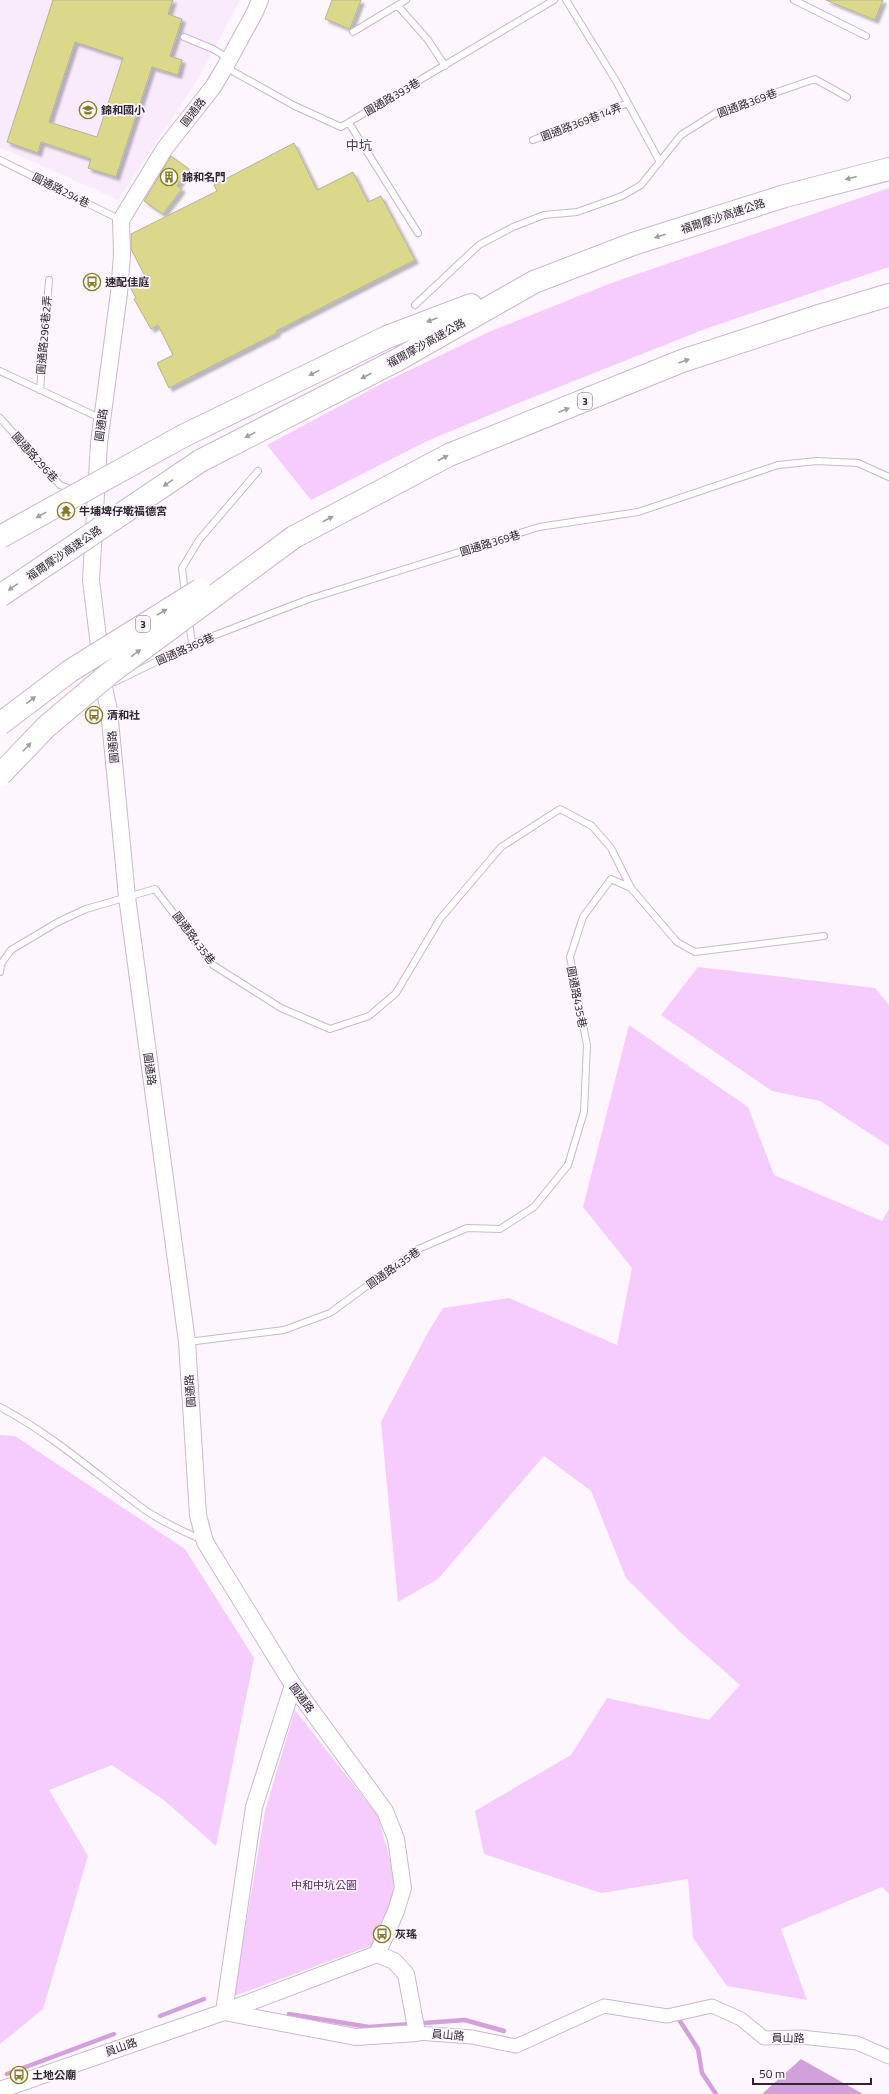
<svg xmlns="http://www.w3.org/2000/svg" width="889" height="2094" viewBox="0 0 889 2094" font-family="'Titillium Web','Noto Sans TC',sans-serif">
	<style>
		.built { fill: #f9ebfc }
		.green { fill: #f6cbfe }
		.water { fill: #d2a1db }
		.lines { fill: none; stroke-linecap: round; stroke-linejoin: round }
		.stream { stroke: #d2a1db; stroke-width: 4.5 }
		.building { fill: #dbd78b; stroke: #b3b399; fill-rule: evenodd; filter: url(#shadow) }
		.service-casing { stroke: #cab8cd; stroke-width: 8 }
		.minor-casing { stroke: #cab8cd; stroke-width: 15 }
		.tertiary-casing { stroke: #cab8cd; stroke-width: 18 }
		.motorway-casing { stroke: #cab8cd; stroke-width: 24 }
		.service { stroke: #fff; stroke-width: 6 }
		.minor { stroke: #fff; stroke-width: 13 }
		.tertiary { stroke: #fff; stroke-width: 16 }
		.motorway { stroke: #fff; stroke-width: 22 }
		.motorway-bridge-casing { stroke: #cab8cd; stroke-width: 24; stroke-linecap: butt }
		.motorway-bridge { stroke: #fff; stroke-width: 22 }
		.oneway { fill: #a19ea2 }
		.labels { text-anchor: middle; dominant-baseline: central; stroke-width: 3.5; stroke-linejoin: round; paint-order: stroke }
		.shield { fill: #fdf6ff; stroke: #6c656e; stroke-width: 1 }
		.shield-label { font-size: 10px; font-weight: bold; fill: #2e2730 }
		.street-label { font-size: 11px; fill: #2e2730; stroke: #fdf6ff }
		.poi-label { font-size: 11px; font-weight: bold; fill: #2e2730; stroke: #fdf6ff; text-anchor: start }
		.park-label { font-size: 11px; fill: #5d2268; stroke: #fdf6ff }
		.quarter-label { font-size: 13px; fill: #493a4c; stroke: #fdf6ff }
	</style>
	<defs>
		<filter id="shadow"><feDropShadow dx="3.5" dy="3.5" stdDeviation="1" flood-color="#0004"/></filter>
	</defs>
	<rect width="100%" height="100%" fill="#fdf6ff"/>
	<path class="built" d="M0,0H240L201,74L118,200L0,147Z"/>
	<path class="green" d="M889,188V267L705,329L516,404L427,441L311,500L267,445L385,382L491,331L614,282Z
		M698,967L875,988L889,1005V1146L820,1101L772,1091L661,1015Z
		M629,1025L748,1107L774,1175L882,1221L889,1209V1894L882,1887L781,1929L807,2000L727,1986L693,1938L688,1879L601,1893L484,1854L475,1811L571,1755L607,1698L709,1720L740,1685L680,1632L626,1578L591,1491L544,1456L438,1579L398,1602L381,1422L427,1334L443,1308L509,1298L617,1345L632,1268L583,1207Z
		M0,1435L15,1436L185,1549L254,1658L216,1846L165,1801L112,1765L49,1790L88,1856L43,2009L0,2044Z
		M295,1710L378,1816L394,1875L392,1938L234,1996L265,1811Z"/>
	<path class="water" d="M801,2059L863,2094H762Z"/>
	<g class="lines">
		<path class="stream" d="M289,2014L369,2027L465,2020L504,2031
			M160,2016L204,1999
			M678,2018L698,2049L702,2073L716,2094
			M7,2074L114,2034"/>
	</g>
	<path class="building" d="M53,0H173L168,14L182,19L170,56L182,60L178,75L152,67L116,177L88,168L91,159L41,142L38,153L7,142ZM75,42L123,58L97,137L49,122Z
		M332,0H361L350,29L325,19Z
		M826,0H883L875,20Z
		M294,143L317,190L353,172L368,202L381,196L415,260L276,331L277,333L169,388L157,363L173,355L158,325L151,329L134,299L136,298L130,287L146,278L131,249V234L217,191L214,185Z
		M171,156L189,169L177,186L182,189L163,214L144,201Z"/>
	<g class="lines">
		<defs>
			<path id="service" d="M566,0L616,81L660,162
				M794,0L866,36
				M398,6L428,40L445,66
				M353,32L406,0
				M184,37L213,49L228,58
				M225,67L295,106L341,127L554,0
				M349,123L418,233
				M533,140L628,103
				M0,160L121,220
				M415,305L479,245L513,227L544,215L577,212L622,196L641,185L681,135L716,113L815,79L847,97
				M0,371L102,419
				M40,390L49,280
				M0,418L60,485L73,490
				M185,594L182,568L199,540L258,471
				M189,621L192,644
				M115,682L192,644L309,599L539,527L638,512L778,465L817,461L858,463L889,477
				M631,888L677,942L695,952L824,936
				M0,972L1,964L11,950L58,922L86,909L155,889L213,965L281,1008L330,1029L369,1016L396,993L440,919L501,847L560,809L592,826L611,848L631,888L611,879L583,917L570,957L587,1045L584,1112L568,1165L534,1207L500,1229L467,1228L416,1250L330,1313L284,1330L188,1342
				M0,1407C53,1435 97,1475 145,1510C162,1522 183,1531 202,1540"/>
			<path id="minor" d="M417,2033L472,2037L516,2046L604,2006L667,2016L712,2006L741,2019L764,2038L801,2037L857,2043L889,2057"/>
			<path id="tertiary" d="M224,2012L254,1807L293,1685
				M224,2012L356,2037L417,2033L406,1974L394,1961L377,1954
				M0,2090L224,2012L377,1954L396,1911L403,1888L396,1839L385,1811L293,1685L205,1542L198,1515L187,1342L127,897L109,710L104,687L91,580L99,443L119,293L122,255L121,220L165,148L213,87L225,67L255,12L260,0"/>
			<path id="motorway" d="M185,435L387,337L471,305
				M200,461L399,359L534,282L633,244L785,196L889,169
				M294,537L449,455L682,361L819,316L889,295"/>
		</defs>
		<use href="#service" class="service-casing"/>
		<use href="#minor" class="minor-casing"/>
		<use href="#tertiary" class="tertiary-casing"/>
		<use href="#motorway" class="motorway-casing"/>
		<use href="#service" class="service"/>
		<use href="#minor" class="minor"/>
		<use href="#tertiary" class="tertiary"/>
		<use href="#motorway" class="motorway"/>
		<defs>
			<path id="motorway-bridge" d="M0,537L185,435
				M0,596L200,461
				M0,724L70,671L200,590
				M0,775L46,727L110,673L294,537"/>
		</defs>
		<use href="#motorway-bridge" class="motorway-bridge-casing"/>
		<use href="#motorway-bridge" class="motorway-bridge"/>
	</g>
	<defs><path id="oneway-solid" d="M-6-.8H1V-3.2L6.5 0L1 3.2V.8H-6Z"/></defs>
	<g class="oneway">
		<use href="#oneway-solid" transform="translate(851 178) rotate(165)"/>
		<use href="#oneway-solid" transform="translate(660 236) rotate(162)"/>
		<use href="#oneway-solid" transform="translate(432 320) rotate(159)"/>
		<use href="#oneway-solid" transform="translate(684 361) rotate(-20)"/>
		<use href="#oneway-solid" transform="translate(314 373) rotate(154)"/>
		<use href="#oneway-solid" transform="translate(366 376) rotate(153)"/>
		<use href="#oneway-solid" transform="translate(564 410) rotate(-21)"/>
		<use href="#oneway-solid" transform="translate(250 435) rotate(153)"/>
		<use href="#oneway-solid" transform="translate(443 458) rotate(-28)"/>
		<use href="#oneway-solid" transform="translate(168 483) rotate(146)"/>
		<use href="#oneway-solid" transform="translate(41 515) rotate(151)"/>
		<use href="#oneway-solid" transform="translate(328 519) rotate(-28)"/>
		<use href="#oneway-solid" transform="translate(13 587) rotate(146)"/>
		<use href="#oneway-solid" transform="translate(162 612) rotate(-31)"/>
		<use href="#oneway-solid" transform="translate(136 653) rotate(-37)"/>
		<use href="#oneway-solid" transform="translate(31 700) rotate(-37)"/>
		<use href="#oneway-solid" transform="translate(27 747) rotate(-46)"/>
	</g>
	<defs>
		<symbol id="school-ring" viewBox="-11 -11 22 22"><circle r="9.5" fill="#fdf6ff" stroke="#837e25" stroke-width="1.5"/><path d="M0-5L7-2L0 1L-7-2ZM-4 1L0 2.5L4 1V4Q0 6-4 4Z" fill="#837e25"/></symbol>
		<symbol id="building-ring" viewBox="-11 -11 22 22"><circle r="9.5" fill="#fdf6ff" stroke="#837e25" stroke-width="1.5"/><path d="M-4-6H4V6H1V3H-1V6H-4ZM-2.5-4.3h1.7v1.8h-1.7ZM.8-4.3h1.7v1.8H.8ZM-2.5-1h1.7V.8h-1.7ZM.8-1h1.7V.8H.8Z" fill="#837e25"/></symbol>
		<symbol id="bus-ring" viewBox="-11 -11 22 22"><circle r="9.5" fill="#fdf6ff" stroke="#837e25" stroke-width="1.5"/><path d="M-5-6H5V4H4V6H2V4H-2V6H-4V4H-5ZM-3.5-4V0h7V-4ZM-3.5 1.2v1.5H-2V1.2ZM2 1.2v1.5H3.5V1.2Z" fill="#837e25"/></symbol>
		<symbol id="temple-ring" viewBox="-11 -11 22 22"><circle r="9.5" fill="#fdf6ff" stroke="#837e25" stroke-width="1.5"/><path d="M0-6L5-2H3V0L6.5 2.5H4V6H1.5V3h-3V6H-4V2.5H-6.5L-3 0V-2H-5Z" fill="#837e25"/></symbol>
	</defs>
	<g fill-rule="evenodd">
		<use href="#school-ring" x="78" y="100" width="20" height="20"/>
		<use href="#building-ring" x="159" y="167" width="20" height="20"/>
		<use href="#bus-ring" x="82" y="272" width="20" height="20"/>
		<use href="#temple-ring" x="56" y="501" width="20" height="20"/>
		<use href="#bus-ring" x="84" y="705" width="20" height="20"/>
		<use href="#bus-ring" x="372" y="1924" width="20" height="20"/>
		<use href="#bus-ring" x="9" y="2065" width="20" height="20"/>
	</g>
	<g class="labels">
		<g class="shield">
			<rect x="578" y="393" width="14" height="16" rx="3"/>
			<rect x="136" y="616" width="14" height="16" rx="3"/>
		</g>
		<g class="shield-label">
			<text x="585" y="401">3</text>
			<text x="143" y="624">3</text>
		</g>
		<g class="street-label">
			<text transform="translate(392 97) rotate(-30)">圓通路393巷</text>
			<text transform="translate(747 103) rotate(-20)">圓通路369巷</text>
			<text transform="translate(193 112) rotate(-52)">圓通路</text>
			<text transform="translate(581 122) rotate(-21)">圓通路369巷14弄</text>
			<text transform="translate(61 190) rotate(27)">圓通路294巷</text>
			<text transform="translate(723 216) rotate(-18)">福爾摩沙高速公路</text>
			<text transform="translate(44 335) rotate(-85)">圓通路296巷2弄</text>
			<text transform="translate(426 343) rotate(-29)">福爾摩沙高速公路</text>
			<text transform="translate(101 425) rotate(-82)">圓通路</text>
			<text transform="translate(35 457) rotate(48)">圓通路296巷</text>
			<text transform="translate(490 543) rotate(-17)">圓通路369巷</text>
			<text transform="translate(64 553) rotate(-34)">福爾摩沙高速公路</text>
			<text transform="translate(185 649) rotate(-24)">圓通路369巷</text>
			<text transform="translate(113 747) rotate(-95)">圓通路</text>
			<text transform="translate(194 938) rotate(53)">圓通路435巷</text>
			<text transform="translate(577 997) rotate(79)">圓通路435巷</text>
			<text transform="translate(150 1069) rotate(82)">圓通路</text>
			<text transform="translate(393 1268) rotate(-35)">圓通路435巷</text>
			<text transform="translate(190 1391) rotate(-94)">圓通路</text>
			<text transform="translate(302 1698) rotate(54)">圓通路</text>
			<text transform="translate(448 2035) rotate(4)">員山路</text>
			<text transform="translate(788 2038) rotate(1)">員山路</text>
			<text transform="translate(121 2047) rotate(-19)">員山路</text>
		</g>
		<g class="poi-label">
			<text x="101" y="110">錦和國小</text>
			<text x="182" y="177">錦和名門</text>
			<text x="105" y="282">速配佳庭</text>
			<text x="79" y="511">牛埔埤仔墘福德宮</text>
			<text x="107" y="715">清和社</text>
			<text x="395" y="1934">灰瑤</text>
			<text x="32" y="2075">土地公廟</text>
		</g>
		<g class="park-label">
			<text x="324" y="1885">中和中坑公園</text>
		</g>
		<g class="quarter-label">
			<text x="359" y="145">中坑</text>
		</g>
	</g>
	<path d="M753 2078v6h118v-6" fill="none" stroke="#2e2730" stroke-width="2"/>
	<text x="759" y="2078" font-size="12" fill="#2e2730" stroke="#fdf6ff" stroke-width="3" paint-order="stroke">50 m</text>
</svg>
